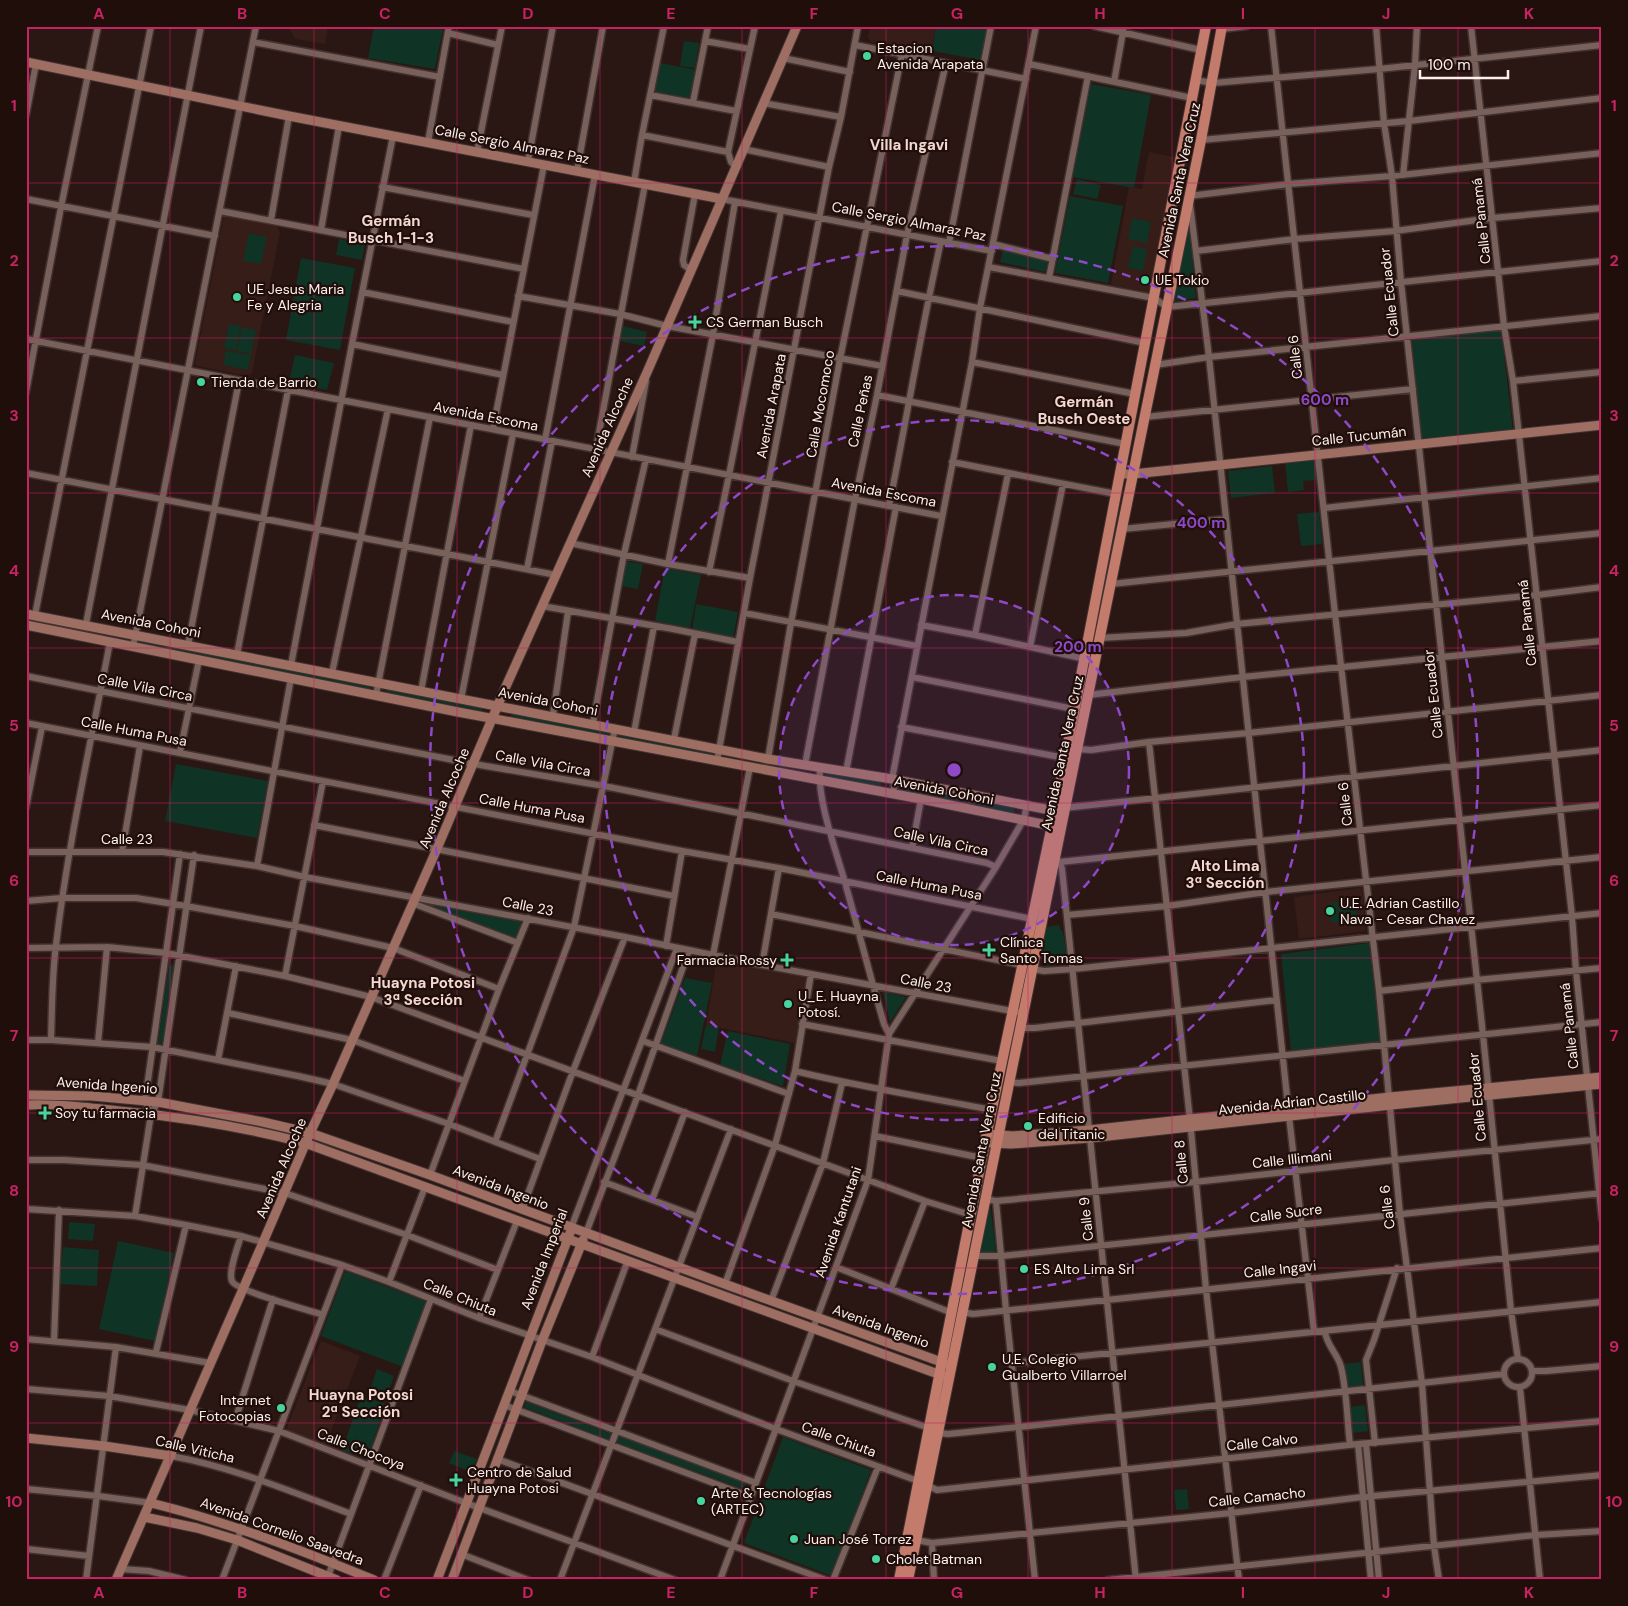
<svg xmlns="http://www.w3.org/2000/svg" width="1628" height="1606" viewBox="0 0 1628 1606" font-family="'DM Sans',sans-serif">
	<style>
		.built { fill: #371d17 }
		.green { fill: #0f3324 }
		.lines { fill: none; stroke-linecap: round; stroke-linejoin: round }
		.street-casing { stroke: #413231; stroke-width: 9 }
		.secondary-casing { stroke: #413231; stroke-width: 11 }
		.primary-casing { stroke: #413231; stroke-width: 12 }
		.street { stroke: #79615b; stroke-width: 6 }
		.secondary { stroke: #9e6e63; stroke-width: 9 }
		.primary { stroke: #c37b6b; stroke-width: 10 }
		.grid { fill: none; stroke: #c52362; stroke-width: 1; stroke-opacity: 0.55 }
		.ring { fill: none; stroke: #8e49c6; stroke-width: 2.5; stroke-dasharray: 9 6 }
		.poi-dot { fill: #47d49e; stroke: #200e0a; stroke-width: 2 }
		.labels { text-anchor: middle; dominant-baseline: central; stroke-width: 4.5; stroke-linejoin: round; paint-order: stroke }
		.poi-label { font-size: 14px; fill: #fdefeb; stroke: #200e0a; text-anchor: start }
		.street-label { font-size: 14px; fill: #fdefeb; stroke: #200e0a }
		.neighbourhood-label { font-size: 15px; font-weight: bold; fill: #f4d8d1; stroke: #200e0a }
		.centre { fill: #8e49c6; stroke: #200e0a; stroke-width: 2.5 }
		.ring-label { font-size: 15px; text-anchor: middle; font-weight: bold; fill: #8e49c6; stroke: #200e0a; stroke-width: 4.5; stroke-linejoin: round; paint-order: stroke }
		.neatline { fill: none; stroke: #c52362; stroke-width: 2 }
		.grid-label { font-size: 16px; text-anchor: middle; font-weight: bold; fill: #c52362 }
	</style>
	<rect width="100%" height="100%" fill="#2a1713"/>
	<path class="built" d="M278,26H328L325,44L295,39L290,29Z
		M870,26H936L931,54L871,42L868,37Z
		M1149,152L1178,158L1151,293L1111,285L1129,187L1142,189Z
		M224,216L276,226L280,232L252,373L248,376L197,366L195,363Z
		M1360,888L1362,890L1366,927L1365,931L1299,939L1294,897Z
		M717,959L805,977L806,979L795,1043L706,1025Z
		M321,1341L360,1356L326,1444L288,1430L287,1427Z"/>
	<path class="green" d="M374,26L443,28L435,69L368,58Z
		M936,26H987L981,60L932,51Z
		M684,41L699,43L695,68L680,66Z
		M660,63L697,70L691,99L654,92Z
		M1091,84L1151,95L1134,188L1073,177Z
		M1077,179L1101,185L1097,199L1073,194Z
		M1070,196L1123,206L1108,283L1055,273Z
		M1132,218L1151,222L1147,243L1128,239Z
		M1188,218L1196,298L1172,301Z
		M249,233L267,237L261,264L243,261Z
		M339,239L365,244L362,260L336,255Z
		M1133,246L1147,249L1143,271L1128,268Z
		M1003,249L1048,259L1045,272L1000,262Z
		M301,258L355,268L340,350L286,340Z
		M229,324L241,326L236,351L224,348Z
		M623,326L647,332L644,346L620,341Z
		M242,327L256,330L251,354L237,351Z
		M1501,330L1513,431L1422,439L1412,340Z
		M226,351L251,355L248,370L223,365Z
		M295,355L334,363L327,390L289,382Z
		M1314,458L1317,480L1303,481L1304,490L1288,492L1285,462Z
		M1272,466L1275,493L1231,498L1228,471Z
		M1319,512L1322,544L1301,546L1297,514Z
		M625,561L643,564L638,589L621,586Z
		M665,568L701,575L690,628L655,621Z
		M696,604L738,612L733,638L692,631Z
		M140,639L371,684V689L139,644Z
		M387,687L483,706L482,711L386,692Z
		M512,712L611,732L607,736L513,718L511,716Z
		M616,732L712,751V753L708,757L618,738Z
		M176,764L268,781L257,838L165,821Z
		M827,772L880,781L881,786L880,788L824,777Z
		M901,785L1012,807L1014,809V813L1010,814L898,791L897,787Z
		M1355,900L1358,920L1331,923L1329,903Z
		M420,903L522,922L517,941Z
		M1059,925L1060,929L1063,932L1068,963L1046,966L1041,933L1045,927Z
		M1369,943L1380,1041L1291,1051L1281,954Z
		M172,964L174,967L162,1043L159,1045L158,1043L169,966Z
		M685,978L712,983L697,1056L661,1043Z
		M883,992L906,997L890,1022Z
		M706,1025L719,1027L715,1052L701,1049Z
		M728,1031L790,1044L783,1086L720,1065Z
		M988,1205H990L996,1249L994,1252L980,1253L978,1250Z
		M69,1222L95,1224L93,1241L68,1239Z
		M118,1241L174,1253L155,1341L99,1329Z
		M63,1247L99,1250L97,1286L60,1284Z
		M345,1271L427,1302L403,1367L321,1336Z
		M1361,1362L1363,1385L1347,1387L1345,1364Z
		M377,1369L394,1376L385,1402L368,1396Z
		M361,1396L386,1404L367,1459L342,1450Z
		M526,1402L611,1434L608,1439L524,1407Z
		M1365,1405L1368,1431L1353,1433L1350,1407Z
		M619,1435L747,1482L744,1489L616,1442Z
		M783,1437L871,1470L832,1576L744,1543Z
		M454,1451L477,1459L471,1472L449,1463Z
		M1187,1489L1189,1509L1176,1510L1174,1490Z"/>
	<g class="lines">
		<defs>
			<path id="street" d="M1094,26L1201,50
				M1271,26L1335,614L1379,991L1400,1214L1422,1384L1434,1546L1439,1580
				M1376,26L1384,123L1392,176L1401,282L1483,1035L1511,1311L1518,1359
				M1471,26L1504,326L1513,381L1572,916L1576,971L1602,1219
				M1222,29L1247,26
				M448,33L498,45
				M705,41L750,49
				M253,42L440,77
				M855,45L1026,79
				M783,58L850,72
				M1029,64L1192,98
				M1195,80L1213,83L1379,69L1602,45
				M1114,82L1124,26
				M650,95L736,111
				M693,102L708,26
				M763,103L841,117
				M26,115L36,64
				M642,135L728,152
				M1201,140L1409,121L1602,98
				M428,142L449,26
				M743,149L829,167
				M477,152L502,26
				M528,161L553,26
				M735,166L731,162L728,152L755,26
				M577,171L603,26
				M1403,175L1415,65L1417,26
				M634,182L642,135L664,26
				M382,187L533,215
				M26,199L215,236
				M722,199L992,251
				M220,211L524,269
				M271,220L289,116
				M321,230L339,126
				M949,243L991,26
				M993,244L1053,259
				M1196,251L1295,239L1395,231L1492,218L1602,208
				M989,267L1154,298L1167,307L1602,261
				M691,270L684,265L683,260L695,194
				M1049,278L1088,76
				M897,291L1145,343
				M362,292L513,322
				M518,296L620,314L667,326L882,366
				M26,339L941,516
				M352,344L503,375
				M972,362L1135,394
				M1155,365L1209,357L1602,316
				M1513,381L1602,372
				M26,392L61,207L98,26
				M877,395L1125,444
				M1145,417L1413,389
				M493,429L544,165
				M545,440L595,175
				M596,449L645,184
				M632,457L646,381
				M952,462L1116,494
				M26,473L556,575
				M889,506C907,418 921,329 941,241
				M1324,508L1602,478
				M1122,529L1226,519
				M570,543L668,564L750,578
				M668,564L713,334L735,202
				M527,569L552,441
				M709,572L729,475L781,211
				M1111,584L1602,533
				M542,606L673,629L738,642
				M744,613L917,646
				M35,615L151,26
				M86,624L201,26
				M921,625L975,635L1095,661
				M975,635L1008,474
				M1100,638L1186,633L1237,624L1537,595L1602,587
				M188,645L239,381
				M133,647L256,26
				M1030,647L1063,484
				M237,654L288,390
				M291,665L352,344L393,136
				M332,673L388,409
				M26,676L100,691L474,764L604,786L987,863L996,867
				M912,677L1074,709
				M421,691L471,425
				M376,695L430,417
				M1088,695L1243,677L1602,641
				M461,699L513,434
				M553,715L568,612
				M26,723L682,851L779,868L1032,919
				M593,723L624,554L646,459
				M901,727L1065,758
				M634,732L654,626
				M674,739L695,634
				M1149,742L1190,1120L1206,1289L1239,1580
				M1077,749L1091,750L1149,742L1249,733L1602,695
				M180,752L199,660
				M768,759L791,623L840,359L902,54
				M717,761L750,578L829,167L841,117L858,26
				M805,765L855,499L877,395L907,235L946,63
				M820,767C817,799 835,848 844,879C858,928 870,976 884,1024L889,1034
				M846,772L896,507
				M892,779L972,362L980,308L1036,26
				M893,794L895,779
				M26,807L42,727
				M1064,808L1602,750
				M314,825L674,896
				M912,848L921,799
				M26,852H163L257,866L305,877L625,937L762,965L1023,1013
				M122,852L140,746
				M1055,858L1060,862L1062,869L1136,1580
				M1060,862L1602,805
				M257,866L291,678
				M26,901L62,898H136L186,906L295,926L393,948L499,989
				M412,903L518,943
				M771,914L1022,965
				M1067,915L1167,906L1266,892L1602,857
				M666,946L682,851
				M26,948L107,947L166,953L285,976L371,997L868,1180L925,1201L971,1215
				M713,955L750,767
				M762,965L779,868
				M1032,969L1044,971L1073,969L1602,913
				M285,976L323,781
				M1379,991L1476,980L1602,968
				M228,1013L352,1040L465,1081
				M802,1024L1002,1061
				M1020,1028H1035L1277,1000
				M26,1040H51L152,1047L298,1076L333,1084L449,1124L540,1159
				M51,1040C52,1009 52,976 56,945C68,843 91,742 110,642
				M643,1041L789,1094
				M98,1043L107,947
				M218,1060L236,966
				M795,1071C860,1087 926,1097 992,1110
				M1009,1082L1019,1083L1602,1022
				M151,1114L145,1101L180,854
				M875,1136L982,1158
				M495,1142L574,927L615,728
				M26,1160H64L142,1165L285,1193L407,1235L498,1270
				M430,1175L499,989L528,918
				M604,1182L698,1217
				M985,1199L996,1201L1195,1182L1394,1160L1602,1139
				M652,1200L685,1112
				M996,1201L1006,1310L1035,1580
				M26,1209L135,1216L186,1225L241,1236L342,1265L389,1282L479,1318L592,1357L776,1429L918,1481L937,1490L1358,1444L1602,1421
				M522,1210L573,1071L625,937
				M135,1216L151,1114L158,1102L194,855
				M571,1228L677,948
				M586,1233L638,1095L689,950
				M241,1236C238,1246 228,1272 232,1281C236,1291 309,1310 323,1315
				M973,1256H1002L1602,1193
				M836,1267L952,1313
				M389,1282L425,1187
				M725,1284L775,1145L795,1071L811,974
				M891,1289L925,1201
				M771,1301L823,1163L842,1083
				M962,1312L973,1314L1602,1248
				M479,1318L517,1221
				M655,1329L793,1381L929,1428
				M1314,1331L1289,1116L1209,357L1189,196L1289,184L1392,176L1602,153
				M1325,1331C1326,1345 1338,1354 1341,1367C1347,1391 1347,1420 1350,1445
				M26,1339L116,1347L210,1363
				M54,1341L59,1210
				M156,1352L186,1225
				M592,1357L628,1260
				M1504 1373a14 14 0 1 1 28 0a14 14 0 1 1-28 0Z
				M1013,1363L1602,1302
				M1532,1371H1546L1602,1366
				M1520,1388L1540,1580
				M26,1389L109,1396L190,1410L279,1431L466,1503L675,1580
				M510,1391L756,1483
				M504,1405L751,1497
				M235,1421L273,1299
				M938,1433L948,1434L1019,1427L1504,1374
				M1375,1443L1366,1360L1374,1340L1397,1268
				M1358,1444L1371,1580
				M1366,1444L1379,1580
				M171,1456C233,1467 292,1492 351,1514
				M497,1459L826,1580
				M26,1489L98,1496L151,1503
				M916,1540L932,1543L942,1542L1231,1513L1362,1497L1602,1475
				M932,1543L934,1580
				M26,1549L89,1556
				M461,1554L528,1580
				M121,1569L149,1571L186,1580
				M327,1579L431,1299
				M86,1580L116,1347
				M222,1580L342,1265
				M384,1580L421,1485
				M560,1580L731,1129
				M720,1580L868,1180L889,1034L996,867L1024,819L1027,804
				M833,1580L878,1467
				M1108,1580L1536,1535L1602,1531"/>
			<path id="secondary" d="M26,62L289,116L722,199
				M1120,474H1133L1602,425
				M26,614L768,759L892,779L1055,811
				M26,625L458,712L921,799L1052,826
				M26,1095L92,1096L158,1102L263,1122L310,1133L430,1175L730,1286L947,1364
				M26,1105C61,1104 95,1108 129,1112C189,1118 247,1128 305,1143L949,1378
				M987,1134L1013,1136L1089,1130L1390,1097L1602,1077
				M990,1143L1011,1144L1090,1138L1391,1105L1602,1084
				M26,1438L104,1446L171,1456
				M151,1503C228,1522 301,1550 374,1580
				M144,1517L197,1528L237,1540L337,1580
				M116,1580L243,1289L310,1133L333,1084L436,851L503,693L648,370L797,26
				M437,1580L570,1233
				M452,1580L542,1341L583,1240"/>
			<path id="primary" d="M899,1580L985,1142L1055,811L1206,26
				M908,1580L1201,140L1222,26"/>
		</defs>
		<use href="#street" class="street-casing"/>
		<use href="#secondary" class="secondary-casing"/>
		<use href="#primary" class="primary-casing"/>
		<use href="#street" class="street"/>
		<use href="#secondary" class="secondary"/>
		<use href="#primary" class="primary"/>
	</g>
	<path class="grid" d="M170,26V1580M314,26V1580M457,26V1580M600,26V1580M742,26V1580M886,26V1580M1028,26V1580M1172,26V1580M1315,26V1580M1458,26V1580M26,183H1602M26,338H1602M26,493H1602M26,648H1602M26,803H1602M26,958H1602M26,1113H1602M26,1268H1602M26,1423H1602"/>
	<circle cx="954" cy="770" r="175" fill="#8e49c6" fill-opacity=".12"/>
	<g class="ring">
		<circle cx="954" cy="770" r="175"/>
		<circle cx="954" cy="770" r="350"/>
		<circle cx="954" cy="770" r="524"/>
	</g>
	<g class="poi-dot">
		<circle cx="867" cy="56" r="5"/>
		<circle cx="1145" cy="280" r="5"/>
		<circle cx="237" cy="297" r="5"/>
		<path d="M692.5 314.5h5v5h5v5h-5v5h-5v-5h-5v-5h5z"/>
		<circle cx="201" cy="382" r="5"/>
		<circle cx="1330" cy="911" r="5"/>
		<path d="M986.5 942.5h5v5h5v5h-5v5h-5v-5h-5v-5h5z"/>
		<path d="M784.5 952.5h5v5h5v5h-5v5h-5v-5h-5v-5h5z"/>
		<circle cx="788" cy="1004" r="5"/>
		<path d="M42.5 1105.5h5v5h5v5h-5v5h-5v-5h-5v-5h5z"/>
		<circle cx="1028" cy="1126" r="5"/>
		<circle cx="1024" cy="1269" r="5"/>
		<circle cx="992" cy="1367" r="5"/>
		<circle cx="281" cy="1408" r="5"/>
		<path d="M453.5 1472.5h5v5h5v5h-5v5h-5v-5h-5v-5h5z"/>
		<circle cx="701" cy="1501" r="5"/>
		<circle cx="794" cy="1539" r="5"/>
		<circle cx="876" cy="1559" r="5"/>
	</g>
	<g class="labels">
		<g class="poi-label">
			<text x="877" y="48">Estacion<tspan x="877" dy="16">Avenida Arapata</tspan></text>
			<text x="1155" y="280">UE Tokio</text>
			<text x="247" y="289">UE Jesus Maria<tspan x="247" dy="16">Fe y Alegria</tspan></text>
			<text x="706" y="322">CS German Busch</text>
			<text x="211" y="382">Tienda de Barrio</text>
			<text x="1340" y="903">U.E. Adrian Castillo<tspan x="1340" dy="16">Nava - Cesar Chavez</tspan></text>
			<text x="1000" y="942">Clínica<tspan x="1000" dy="16">Santo Tomas</tspan></text>
			<text x="777" y="960" text-anchor="end">Farmacia Rossy</text>
			<text x="798" y="996">U_E. Huayna<tspan x="798" dy="16">Potosí.</tspan></text>
			<text x="55" y="1113">Soy tu farmacia</text>
			<text x="1038" y="1118">Edificio<tspan x="1038" dy="16">del Titanic</tspan></text>
			<text x="1034" y="1269">ES Alto Lima Srl</text>
			<text x="1002" y="1359">U.E. Colegio<tspan x="1002" dy="16">Gualberto Villarroel</tspan></text>
			<text x="271" y="1400" text-anchor="end">Internet<tspan x="271" dy="16">Fotocopias</tspan></text>
			<text x="467" y="1472">Centro de Salud<tspan x="467" dy="16">Huayna Potosi</tspan></text>
			<text x="711" y="1493">Arte &amp; Tecnologías<tspan x="711" dy="16">(ARTEC)</tspan></text>
			<text x="804" y="1539">Juan José Torrez</text>
			<text x="886" y="1559">Cholet Batman</text>
		</g>
		<g class="street-label">
			<text transform="translate(512 144) rotate(11)">Calle Sergio Almaraz Paz</text>
			<text transform="translate(1179 180) rotate(-78)">Avenida Santa Vera Cruz</text>
			<text transform="translate(909 221) rotate(11)">Calle Sergio Almaraz Paz</text>
			<text transform="translate(1481 221) rotate(-96)">Calle Panamá</text>
			<text transform="translate(1389 292) rotate(-96)">Calle Ecuador</text>
			<text transform="translate(1295 357) rotate(-96)">Calle 6</text>
			<text transform="translate(820 404) rotate(-80)">Calle Mocomoco</text>
			<text transform="translate(771 406) rotate(-79)">Avenida Arapata</text>
			<text transform="translate(860 411) rotate(-78)">Calle Peñas</text>
			<text transform="translate(486 416) rotate(11)">Avenida Escoma</text>
			<text transform="translate(607 427) rotate(-66)">Avenida Alcoche</text>
			<text transform="translate(1359 436) rotate(-6)">Calle Tucumán</text>
			<text transform="translate(884 492) rotate(11)">Avenida Escoma</text>
			<text transform="translate(151 623) rotate(11)">Avenida Cohoni</text>
			<text transform="translate(1527 623) rotate(-96)">Calle Panamá</text>
			<text transform="translate(145 687) rotate(11)">Calle Vila Circa</text>
			<text transform="translate(1433 694) rotate(-96)">Calle Ecuador</text>
			<text transform="translate(548 701) rotate(11)">Avenida Cohoni</text>
			<text transform="translate(134 731) rotate(11)">Calle Huma Pusa</text>
			<text transform="translate(1062 753) rotate(-78)">Avenida Santa Vera Cruz</text>
			<text transform="translate(543 763) rotate(10)">Calle Vila Circa</text>
			<text transform="translate(944 790) rotate(11)">Avenida Cohoni</text>
			<text transform="translate(444 798) rotate(-67)">Avenida Alcoche</text>
			<text transform="translate(1345 804) rotate(-96)">Calle 6</text>
			<text transform="translate(532 808) rotate(11)">Calle Huma Pusa</text>
			<text x="127" y="839">Calle 23</text>
			<text transform="translate(941 841) rotate(12)">Calle Vila Circa</text>
			<text transform="translate(929 885) rotate(11)">Calle Huma Pusa</text>
			<text transform="translate(528 906) rotate(11)">Calle 23</text>
			<text transform="translate(926 983) rotate(11)">Calle 23</text>
			<text transform="translate(1569 1026) rotate(-96)">Calle Panamá</text>
			<text transform="translate(107 1085) rotate(4)">Avenida Ingenio</text>
			<text transform="translate(1477 1097) rotate(-95)">Calle Ecuador</text>
			<text transform="translate(1292 1102) rotate(-6)">Avenida Adrian Castillo</text>
			<text transform="translate(981 1150) rotate(-79)">Avenida Santa Vera Cruz</text>
			<text transform="translate(1292 1159) rotate(-6)">Calle Illimani</text>
			<text transform="translate(1181 1162) rotate(-95)">Calle 8</text>
			<text transform="translate(281 1168) rotate(-67)">Avenida Alcoche</text>
			<text transform="translate(501 1187) rotate(21)">Avenida Ingenio</text>
			<text transform="translate(1387 1207) rotate(-97)">Calle 6</text>
			<text transform="translate(1286 1213) rotate(-7)">Calle Sucre</text>
			<text transform="translate(1086 1219) rotate(-96)">Calle 9</text>
			<text transform="translate(838 1222) rotate(-71)">Avenida Kantutani</text>
			<text transform="translate(544 1259) rotate(-69)">Avenida Imperial</text>
			<text transform="translate(1280 1269) rotate(-6)">Calle Ingavi</text>
			<text transform="translate(460 1297) rotate(22)">Calle Chiuta</text>
			<text transform="translate(881 1326) rotate(20)">Avenida Ingenio</text>
			<text transform="translate(839 1439) rotate(20)">Calle Chiuta</text>
			<text transform="translate(1262 1442) rotate(-6)">Calle Calvo</text>
			<text transform="translate(195 1449) rotate(13)">Calle Viticha</text>
			<text transform="translate(361 1449) rotate(21)">Calle Chocoya</text>
			<text transform="translate(1257 1497) rotate(-6)">Calle Camacho</text>
			<text transform="translate(282 1531) rotate(20)">Avenida Cornelio Saavedra</text>
		</g>
		<g class="neighbourhood-label">
			<text x="909" y="145">Villa Ingavi</text>
			<text x="391" y="221">Germán<tspan x="391" dy="17">Busch 1-1-3</tspan></text>
			<text x="1084" y="402">Germán<tspan x="1084" dy="17">Busch Oeste</tspan></text>
			<text x="1225" y="866">Alto Lima<tspan x="1225" dy="17">3ª Sección</tspan></text>
			<text x="423" y="983">Huayna Potosi<tspan x="423" dy="17">3ª Sección</tspan></text>
			<text x="361" y="1395">Huayna Potosi<tspan x="361" dy="17">2ª Sección</tspan></text>
		</g>
	</g>
	<circle cx="954" cy="770" r="8" class="centre"/>
	<g class="ring-label">
		<text x="1325" y="405">600 m</text>
		<text x="1201" y="528">400 m</text>
		<text x="1078" y="652">200 m</text>
	</g>
	<rect width="1628" height="1606" fill="none" stroke="#200e0a" stroke-width="55"/>
	<path d="M1420 70v8h88v-8" fill="none" stroke="#fdefeb" stroke-width="2.5"/>
	<text x="1428" y="70" font-size="15" fill="#fdefeb" stroke="#200e0a" stroke-width="4" paint-order="stroke">100 m</text>
	<rect x="28" y="28" width="1572" height="1550" class="neatline"/>
	<g class="grid-label">
		<text x="99" y="19">A</text>
		<text x="242" y="19">B</text>
		<text x="385" y="19">C</text>
		<text x="528" y="19">D</text>
		<text x="671" y="19">E</text>
		<text x="814" y="19">F</text>
		<text x="957" y="19">G</text>
		<text x="1100" y="19">H</text>
		<text x="1243" y="19">I</text>
		<text x="1386" y="19">J</text>
		<text x="1529" y="19">K</text>
		<text x="14" y="111">1</text>
		<text x="1614" y="111">1</text>
		<text x="14" y="266">2</text>
		<text x="1614" y="266">2</text>
		<text x="14" y="421">3</text>
		<text x="1614" y="421">3</text>
		<text x="14" y="576">4</text>
		<text x="1614" y="576">4</text>
		<text x="14" y="731">5</text>
		<text x="1614" y="731">5</text>
		<text x="14" y="886">6</text>
		<text x="1614" y="886">6</text>
		<text x="14" y="1041">7</text>
		<text x="1614" y="1041">7</text>
		<text x="14" y="1196">8</text>
		<text x="1614" y="1196">8</text>
		<text x="14" y="1352">9</text>
		<text x="1614" y="1352">9</text>
		<text x="14" y="1507">10</text>
		<text x="1614" y="1507">10</text>
		<text x="99" y="1598">A</text>
		<text x="242" y="1598">B</text>
		<text x="385" y="1598">C</text>
		<text x="528" y="1598">D</text>
		<text x="671" y="1598">E</text>
		<text x="814" y="1598">F</text>
		<text x="957" y="1598">G</text>
		<text x="1100" y="1598">H</text>
		<text x="1243" y="1598">I</text>
		<text x="1386" y="1598">J</text>
		<text x="1529" y="1598">K</text>
	</g>
</svg>
